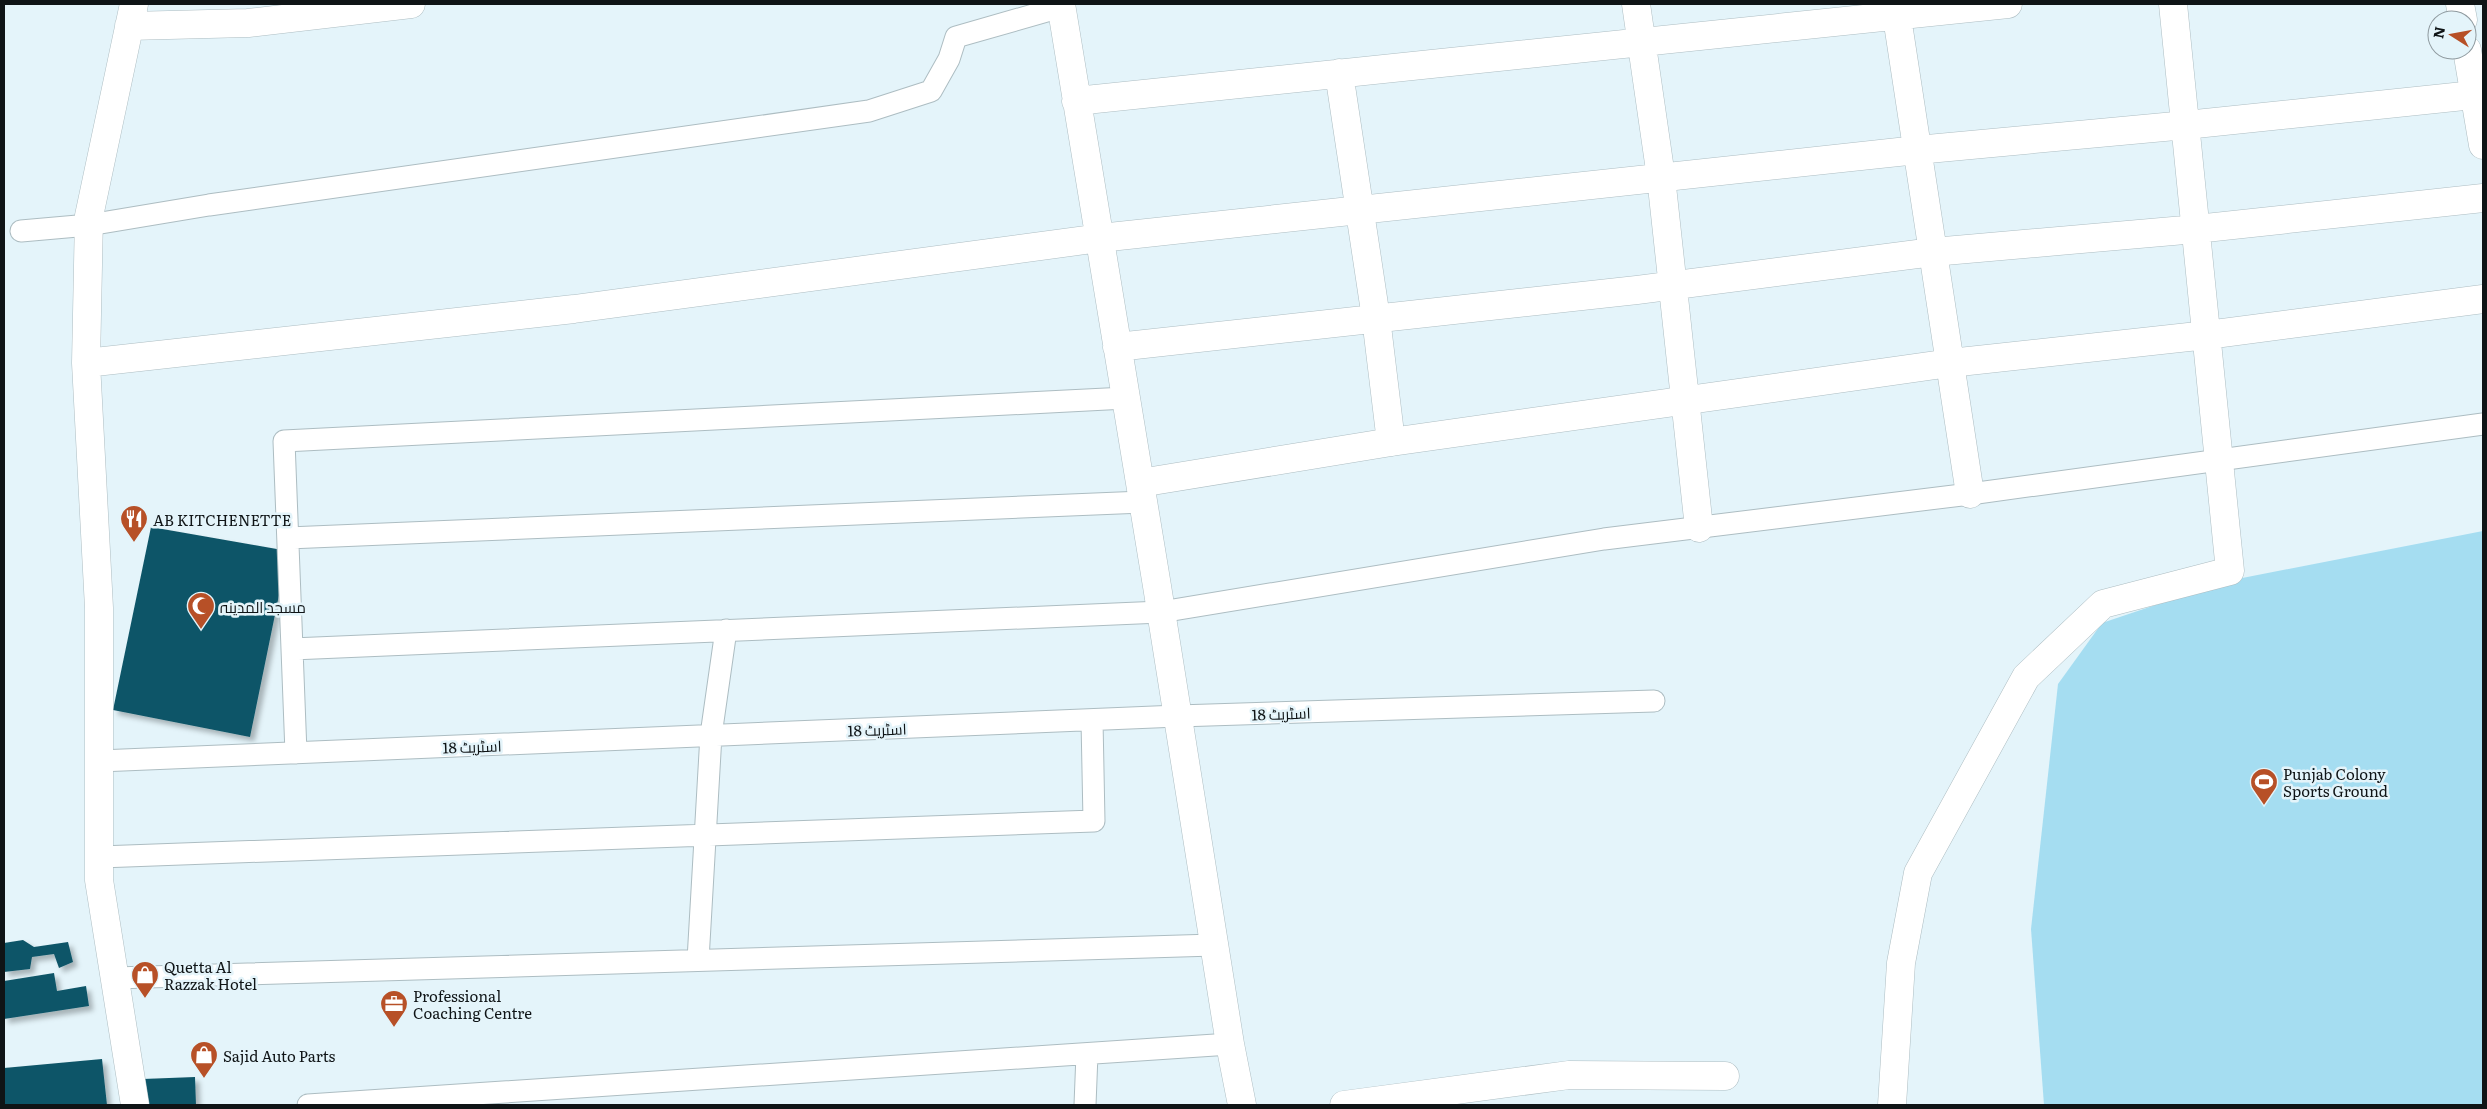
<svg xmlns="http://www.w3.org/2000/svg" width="2487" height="1109" viewBox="0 0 2487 1109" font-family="Literata,Cairo,serif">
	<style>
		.green { fill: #a5ddf1 }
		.building { fill: #115567; filter: url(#shadow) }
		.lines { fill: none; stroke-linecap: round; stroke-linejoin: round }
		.service-casing { stroke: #adbdc2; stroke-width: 23 }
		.minor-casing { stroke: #adbdc2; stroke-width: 29 }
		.service { stroke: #fff; stroke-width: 21 }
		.minor { stroke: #fff; stroke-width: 28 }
		.labels { text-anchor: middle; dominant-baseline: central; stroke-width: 5; stroke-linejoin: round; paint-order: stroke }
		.poi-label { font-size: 15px; fill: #0f1416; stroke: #e4f4fa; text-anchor: start }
		.street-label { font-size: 15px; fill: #0f1416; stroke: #e4f4fa }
	</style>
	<defs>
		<filter id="shadow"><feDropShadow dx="4.5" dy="4.5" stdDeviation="2.5" flood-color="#0004"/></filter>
	</defs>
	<rect width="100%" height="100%" fill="#e4f4fa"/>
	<path class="green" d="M2483,531V1105H2044L2031,929L2058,684L2102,623L2227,581Z"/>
	<path class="building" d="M151,527L288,551L250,737L113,710Z
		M23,940L34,947L68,942L73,962L59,968L54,954L32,957L30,969L4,972V943Z
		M54,973L57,991L86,986L89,1006L4,1019V981Z
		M102,1059L107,1105H5L4,1068Z
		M195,1077L196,1105H144L143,1079Z"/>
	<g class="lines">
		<defs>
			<path id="service" d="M21,231L89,225L209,205L869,111L931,91L949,59L956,37L1061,7
				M288,538L1143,502
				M292,649L1161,612L1604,539L1970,494L2483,424
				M296,753L284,441L1126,398
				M99,761L1178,716L1654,701
				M100,857L1094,821L1092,720
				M698,960L711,735L726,630
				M115,978L1214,945
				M308,1105L1230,1044
				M1085,1105L1087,1054"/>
			<path id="minor" d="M134,4L89,216L86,363L99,608V880L135,1105
				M1061,4L1157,586L1230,1044L1242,1105
				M1636,4L1661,177L1699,528
				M1895,4L1970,494
				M2460,4L2463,20
				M129,26L248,23L411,4
				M2467,50L2483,145
				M1339,73L1376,318L1391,442
				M1076,101L2008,4
				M1117,347L1637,290L1933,252L2196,229L2483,198
				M86,363L574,309L1100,238L1917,150L2186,125L2483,94
				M1140,483L1391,442L1950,363L2207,335L2483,299
				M1344,1105L1569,1075L1725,1076
				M1892,1105L1901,963L1918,873L2026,677L2103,604L2230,571L2173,4"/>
		</defs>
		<use href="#service" class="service-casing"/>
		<use href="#minor" class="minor-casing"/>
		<use href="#service" class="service"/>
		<use href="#minor" class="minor"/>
	</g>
	<defs>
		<symbol id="restaurant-pin" viewBox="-11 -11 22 30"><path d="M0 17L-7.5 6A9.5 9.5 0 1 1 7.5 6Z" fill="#b75027" stroke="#e4f4fa"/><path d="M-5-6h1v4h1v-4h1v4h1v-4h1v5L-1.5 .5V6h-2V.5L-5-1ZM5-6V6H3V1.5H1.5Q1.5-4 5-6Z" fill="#fff"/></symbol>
		<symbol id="mosque-pin" viewBox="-11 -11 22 30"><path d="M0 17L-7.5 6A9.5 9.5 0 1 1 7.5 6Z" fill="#b75027" stroke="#e4f4fa"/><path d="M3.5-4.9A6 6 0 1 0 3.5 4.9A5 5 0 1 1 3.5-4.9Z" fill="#fff"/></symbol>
		<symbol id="stadium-pin" viewBox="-11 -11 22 30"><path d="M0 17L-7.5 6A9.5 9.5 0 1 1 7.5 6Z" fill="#b75027" stroke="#e4f4fa"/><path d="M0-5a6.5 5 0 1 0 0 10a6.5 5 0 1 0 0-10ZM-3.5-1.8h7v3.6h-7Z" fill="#fff"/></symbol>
		<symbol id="shop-pin" viewBox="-11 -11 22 30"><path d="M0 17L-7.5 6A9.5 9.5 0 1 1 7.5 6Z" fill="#b75027" stroke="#e4f4fa"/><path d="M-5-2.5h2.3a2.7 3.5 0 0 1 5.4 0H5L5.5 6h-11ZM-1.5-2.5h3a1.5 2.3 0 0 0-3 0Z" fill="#fff"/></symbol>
		<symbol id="office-pin" viewBox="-11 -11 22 30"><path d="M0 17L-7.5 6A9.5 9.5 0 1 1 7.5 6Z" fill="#b75027" stroke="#e4f4fa"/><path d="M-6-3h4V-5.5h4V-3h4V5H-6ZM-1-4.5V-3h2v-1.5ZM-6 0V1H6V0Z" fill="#fff"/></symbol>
	</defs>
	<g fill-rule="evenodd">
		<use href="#restaurant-pin" x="118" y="503" width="32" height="43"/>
		<use href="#mosque-pin" x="185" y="590" width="32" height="43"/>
		<use href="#stadium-pin" x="2248" y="766" width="32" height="43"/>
		<use href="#shop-pin" x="129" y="959" width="32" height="43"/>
		<use href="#office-pin" x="378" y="988" width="32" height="43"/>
		<use href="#shop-pin" x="188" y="1039" width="32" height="43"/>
	</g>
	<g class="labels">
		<g class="poi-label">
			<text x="153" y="519">AB KITCHENETTE</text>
			<text x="220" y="606">مسجد المدینہ</text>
			<text x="2283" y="773">Punjab Colony<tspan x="2283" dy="17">Sports Ground</tspan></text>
			<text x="164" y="966">Quetta Al<tspan x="164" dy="17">Razzak Hotel</tspan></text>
			<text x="413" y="995">Professional<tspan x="413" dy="17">Coaching Centre</tspan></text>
			<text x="223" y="1055">Sajid Auto Parts</text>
		</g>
		<g class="street-label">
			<text transform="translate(1281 713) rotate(-2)">اسٹریٹ 18</text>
			<text transform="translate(877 729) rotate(-2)">اسٹریٹ 18</text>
			<text transform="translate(472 746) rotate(-2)">اسٹریٹ 18</text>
		</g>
	</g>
	<rect width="2487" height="1109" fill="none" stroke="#0f1416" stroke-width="10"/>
	<g transform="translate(2452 35) rotate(281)"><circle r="24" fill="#e4f4fa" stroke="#8f9a9f"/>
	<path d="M0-4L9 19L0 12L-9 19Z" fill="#b75027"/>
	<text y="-8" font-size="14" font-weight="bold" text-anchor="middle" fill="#0f1416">N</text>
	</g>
</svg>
